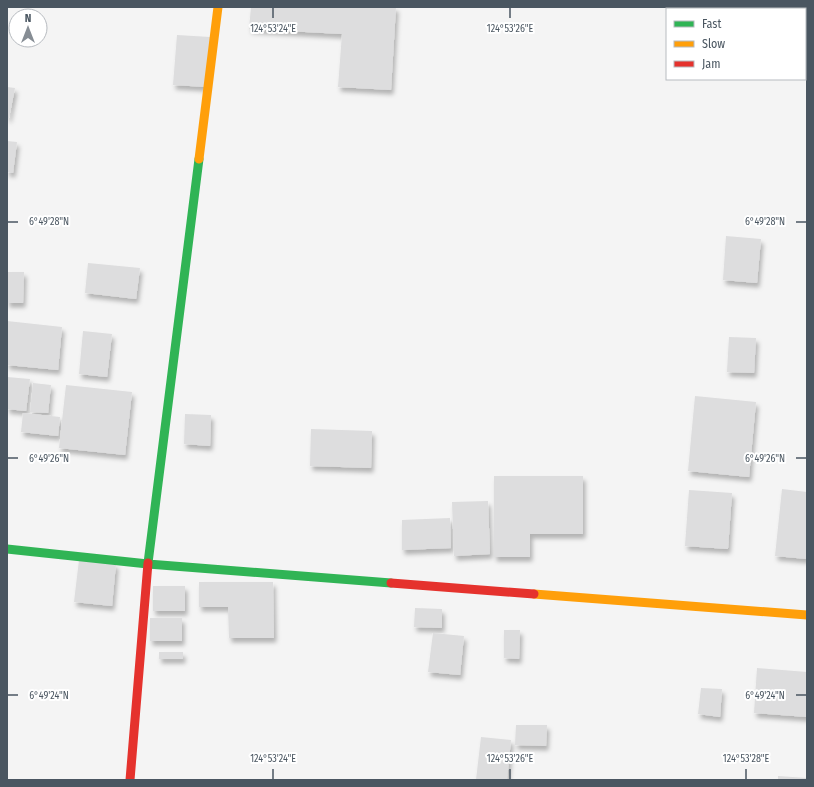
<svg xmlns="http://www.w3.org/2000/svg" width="814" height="787" viewBox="0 0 814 787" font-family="'Fira Sans Condensed',sans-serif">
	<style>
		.building { fill: #ddddde; filter: url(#shadow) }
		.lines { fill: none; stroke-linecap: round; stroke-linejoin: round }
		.fast { stroke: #30b455; stroke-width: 9 }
		.slow { stroke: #ff9f0a; stroke-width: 9 }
		.jam { stroke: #e5322d; stroke-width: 9 }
		.ticks { fill: none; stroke: #4a5661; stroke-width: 1.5 }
		.ticks-label { font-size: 10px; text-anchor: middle; fill: #4a5661; stroke: #fff; stroke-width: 4; stroke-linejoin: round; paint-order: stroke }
	</style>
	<defs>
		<filter id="shadow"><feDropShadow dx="2.5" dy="4.5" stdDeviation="2" flood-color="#0004"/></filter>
	</defs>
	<rect width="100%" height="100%" fill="#f4f4f4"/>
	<path class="building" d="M251,7H396L391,90L338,87L342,34L249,29Z
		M177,35L210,37L206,87L173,85Z
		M7,87L15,88L9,118H7Z
		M7,141L17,142L13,173L7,172Z
		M726,236L761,239L757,283L723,280Z
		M88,263L140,268L136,299L85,293Z
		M7,272H24L23,303H7Z
		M7,321L62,327L58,370L7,365Z
		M83,331L112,334L107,377L79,374Z
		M729,337L756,338L754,373L727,372Z
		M7,377L30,379L26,411L7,409Z
		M33,383L51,385L48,413L30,412Z
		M66,385L132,392L125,455L59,448Z
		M695,396L756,402L749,477L688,471Z
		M23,413L60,417L58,436L21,432Z
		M185,414L211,415L210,446L184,444Z
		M311,429L372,431L371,468L310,466Z
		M494,476H583V534H530V557H494Z
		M782,489L807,492V559L775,556Z
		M689,490L732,493L728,549L685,546Z
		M488,501L490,554L454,556L452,502Z
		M450,518L451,548L402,550V520Z
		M79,560L116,564L112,606L74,602Z
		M199,582H273L274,638H229L228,607H199Z
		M153,586H185V611H153Z
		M415,608L442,609V628L414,627Z
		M150,618H182V641H150Z
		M504,630H520L519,659L504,658Z
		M433,633L464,636L460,675L428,672Z
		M159,652H183V659H159Z
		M757,668L807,672V717L754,713Z
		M701,688L722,689L720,717L698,714Z
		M516,725H547L546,746L515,745Z
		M481,737L511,740L507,780H476Z
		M778,776L807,778V780H778Z"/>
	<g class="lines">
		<path class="fast" d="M7,549L148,564L391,583
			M148,563L199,159"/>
		<path class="slow" d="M199,159L218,7
			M534,594L807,615"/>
		<path class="jam" d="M391,583L534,594
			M130,780L148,563"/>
	</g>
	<path class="ticks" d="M273,8V18M510,8V18M8,222H18M796,222H806M8,458H18M796,458H806M8,695H18M796,695H806M273,769V779M510,769V779M746,769V779"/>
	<g class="ticks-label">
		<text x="273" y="32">124°53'24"E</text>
		<text x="510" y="32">124°53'26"E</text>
		<text x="49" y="225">6°49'28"N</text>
		<text x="765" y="225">6°49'28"N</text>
		<text x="49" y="462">6°49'26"N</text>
		<text x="765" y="462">6°49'26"N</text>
		<text x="49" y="699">6°49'24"N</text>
		<text x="765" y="699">6°49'24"N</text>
		<text x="273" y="762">124°53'24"E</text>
		<text x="510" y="762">124°53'26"E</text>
		<text x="746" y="762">124°53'28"E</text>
	</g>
	<rect width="814" height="787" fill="none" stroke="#4a5661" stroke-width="16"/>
	<rect x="666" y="8" width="140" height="72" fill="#ffffff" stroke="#b7bbc0"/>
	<rect x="674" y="21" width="20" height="6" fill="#30b455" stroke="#b7bbc0"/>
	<text x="702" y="28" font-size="12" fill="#4a5661">Fast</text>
	<rect x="674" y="41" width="20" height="6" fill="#ff9f0a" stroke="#b7bbc0"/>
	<text x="702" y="48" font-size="12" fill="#4a5661">Slow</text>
	<rect x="674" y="61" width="20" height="6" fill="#e5322d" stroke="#b7bbc0"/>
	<text x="702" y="68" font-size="12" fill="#4a5661">Jam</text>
	<g transform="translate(28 28)"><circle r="19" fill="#ffffff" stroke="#b7bbc0"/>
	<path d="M0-3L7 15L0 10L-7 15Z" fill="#868d94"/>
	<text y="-6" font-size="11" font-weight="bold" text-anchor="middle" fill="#4a5661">N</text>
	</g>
</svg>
